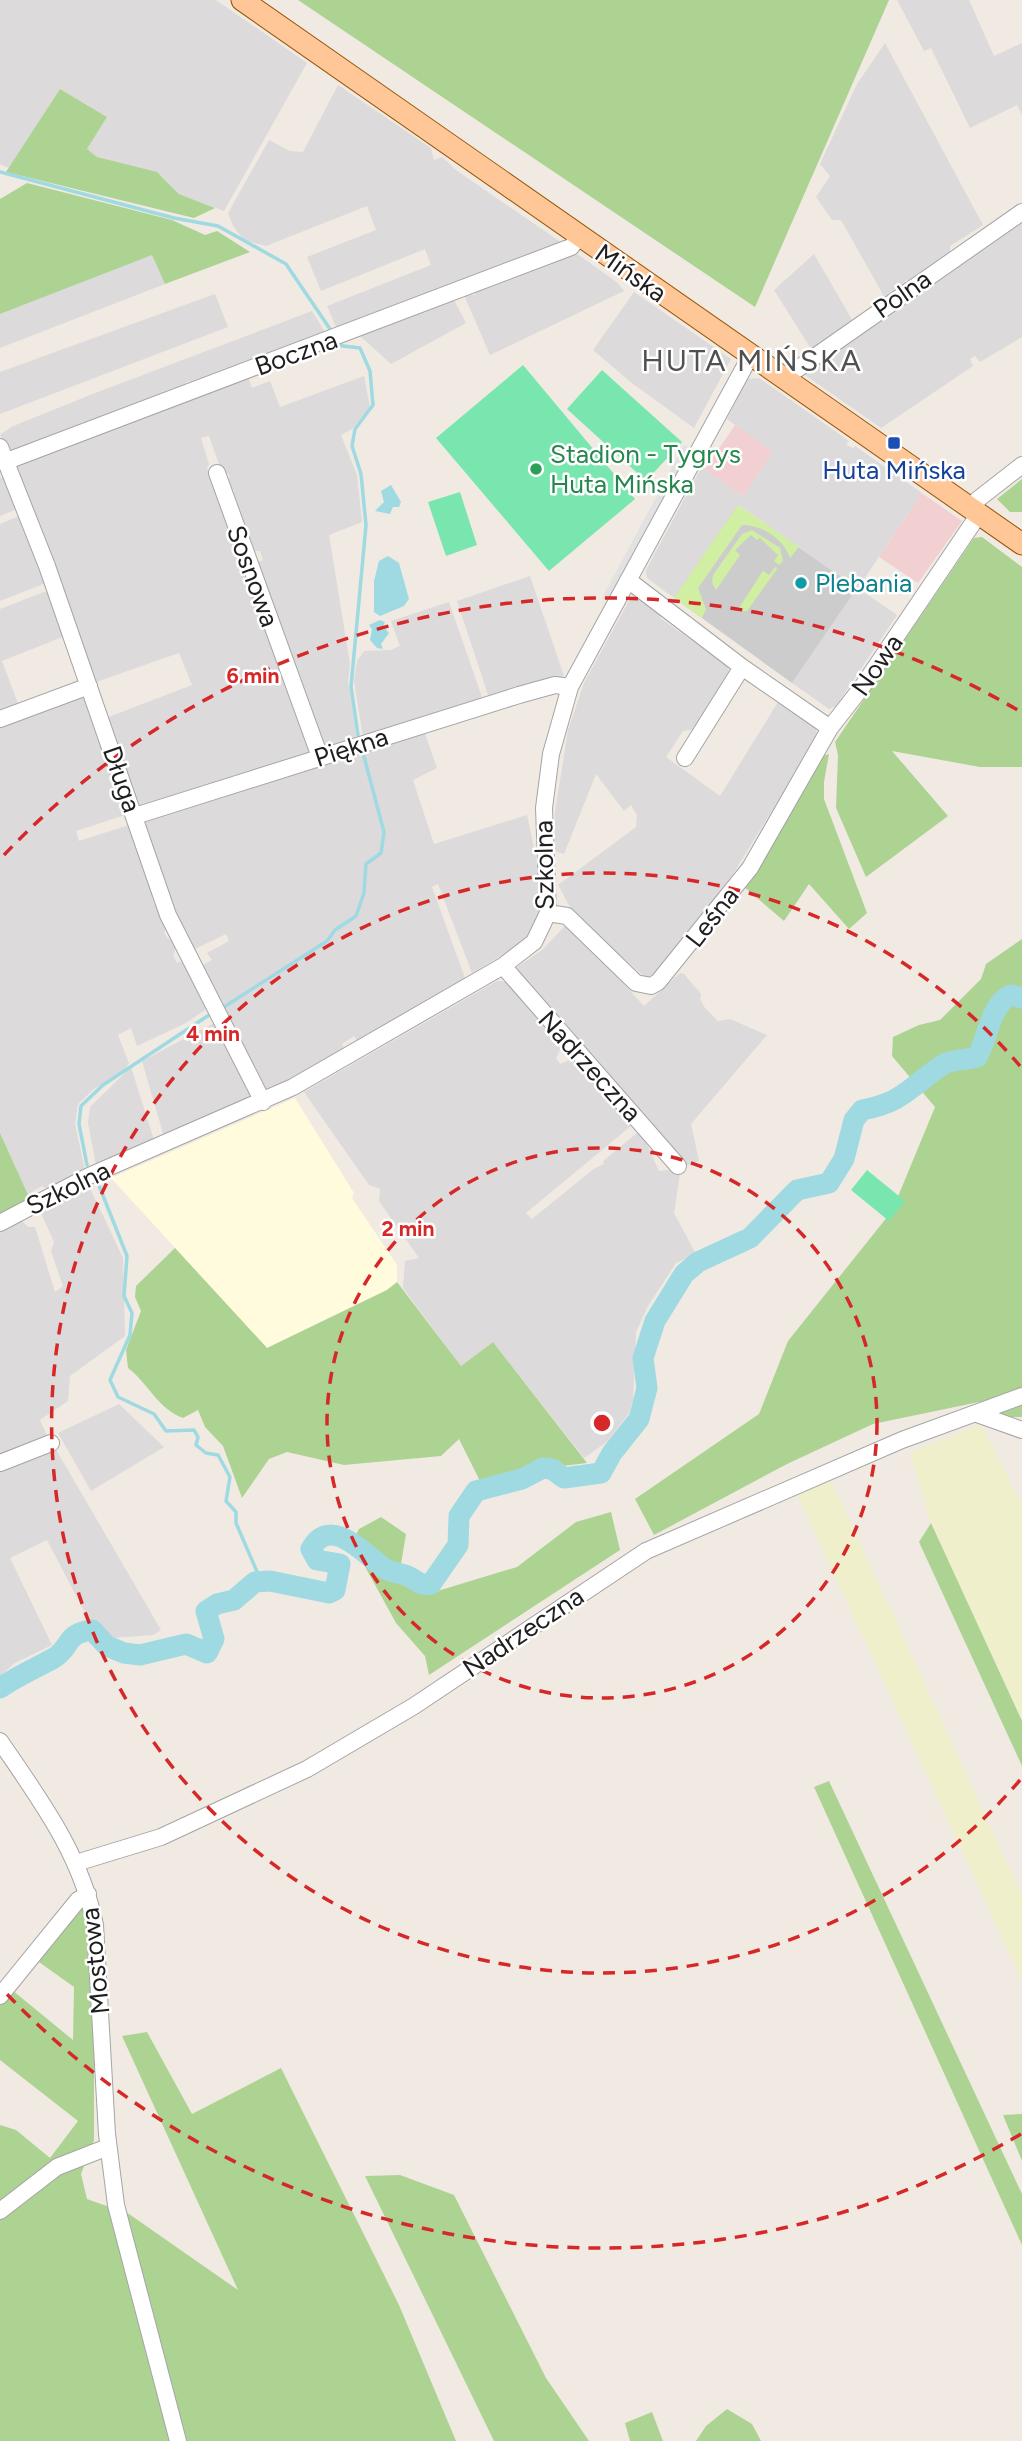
<svg xmlns="http://www.w3.org/2000/svg" width="1022" height="2441" viewBox="0 0 1022 2441" font-family="Figtree,sans-serif">
	<style>
		.residential { fill: #dcdadb }
		.commercial { fill: #f2d0d2 }
		.education { fill: #fffbdc }
		.religious { fill: #ccc }
		.farmland { fill: #f0efcc }
		.grass { fill: #d1efa3 }
		.forest { fill: #add393 }
		.pitch { fill: #79e6af }
		.parking { fill: #e2e2e2 }
		.water { fill: #9fdae2 }
		.lines { fill: none; stroke-linecap: round; stroke-linejoin: round }
		.stream { stroke: #9fdae2; stroke-width: 3.5 }
		.river { stroke: #9fdae2; stroke-width: 21 }
		.minor-casing { stroke: #a5a5a5; stroke-width: 18 }
		.major-casing { stroke: #975400; stroke-width: 23 }
		.minor { stroke: #fff; stroke-width: 16 }
		.major { stroke: #ffc798; stroke-width: 21 }
		.ring { fill: none; stroke: #d62828; stroke-width: 3.5; stroke-dasharray: 12 9 }
		.transit-dot { fill: #1a4fb4; stroke: #fff; stroke-width: 2.5 }
		.leisure-dot { fill: #2e9e5b; stroke: #fff; stroke-width: 2.5 }
		.culture-dot { fill: #0f9aa8; stroke: #fff; stroke-width: 2.5 }
		.labels { text-anchor: middle; dominant-baseline: central; stroke-width: 5; stroke-linejoin: round; paint-order: stroke }
		.street-label { font-size: 26px; fill: #1e1e1e; stroke: #fff }
		.leisure-label { font-size: 26px; fill: #27864d; stroke: #fff; text-anchor: start }
		.transit-label { font-size: 26px; fill: #164399; stroke: #fff }
		.culture-label { font-size: 26px; fill: #0d838f; stroke: #fff; text-anchor: start }
		.quarter-label { font-size: 30px; letter-spacing: 2px; fill: #515151; stroke: #fff }
		.centre { fill: #d62828; stroke: #fff; stroke-width: 3.5 }
		.ring-label { font-size: 21px; text-anchor: middle; font-weight: bold; fill: #d62828; stroke: #fff; stroke-width: 5; stroke-linejoin: round; paint-order: stroke }
	</style>
	<rect width="100%" height="100%" fill="#f0eae2"/>
	<path class="residential" d="M0,0H216L307,63L224,211L179,194L161,175L97,157L87,149L107,117L60,89L9,168L0,164Z
		M897,0H969L994,56L1022,43V115L1017,105L970,128L931,48L924,51Z
		M885,43L983,225L950,246V253L910,282L906,280L901,288L885,298L841,220H832L816,197L830,176L820,164L857,84Z
		M338,85L431,148L434,160L442,157L456,170L565,245L339,334L327,306L431,265L425,249L321,291L307,257L376,230L367,206L266,246L244,240L233,226L228,213L269,140L290,151L303,152Z
		M1022,217V337L980,362L975,356L970,359L973,366L881,428L802,373Z
		M573,251L618,283L624,291L490,355L464,295H475V290Z
		M152,254L165,284L0,348V314Z
		M814,254L854,323L813,352L774,290Z
		M634,292L731,359L694,428L633,384L593,350Z
		M215,294L228,327L0,414V372Z
		M453,298L466,323L391,364L359,335L423,310H430Z
		M312,311L328,337L198,383L188,381L177,393L64,437L54,435L48,442L11,454L0,435L11,427L90,395Z
		M247,374L252,388L270,381L280,407L364,376L370,407L352,429L341,435L357,475L362,522L329,535L350,664L348,681L357,739L326,750L320,746L254,564L263,560L260,551H250L232,504L234,491L224,483L230,476L220,467L209,436L201,438L209,464L207,468L210,477L215,478L313,749L308,755L137,807L106,718L192,685L179,653L93,683L65,601L66,598L14,461Z
		M759,378L849,441L846,445L853,448L855,446L922,493L858,588L897,615L836,706L829,709L792,683L857,588L739,505L674,598L647,578L646,570L702,466L743,496L772,453L727,419L747,379Z
		M7,475L17,509L0,516V478Z
		M19,516L46,583L0,601V524Z
		M530,576L564,676L489,698L457,601Z
		M44,592L50,593L65,636L2,661L19,706L0,710V609Z
		M638,596L661,614L660,618L728,666L729,673L696,729L683,731L666,757L720,796L778,702L816,729L817,737L733,874L652,983L575,916L558,885L636,827L637,815L631,805L624,811L596,774L564,854L554,851L555,812L568,730L584,683L631,597Z
		M449,602L483,700L363,737L354,681L357,661L364,651L391,650L400,646L391,621Z
		M86,693L128,814L76,831L79,841L132,824L156,893L152,898L155,906L161,907L169,926L164,932L167,938L173,940L176,948L173,955L177,963L183,961L208,1008L184,1024L137,1046L131,1028L118,1035L129,1063L123,1072L94,1089L78,1104L75,1124L85,1170L48,1189L42,1186L33,1191L30,1199L0,1133V726Z
		M424,731L437,768L413,780L434,844L527,815L543,891L541,909L528,940L472,973L438,884L432,887L465,978L357,1041L354,1036L342,1044L344,1048L284,1083L271,1090L262,1088L200,967L212,960L207,953L229,941L226,934L191,951L171,905L161,875L163,873L144,827L146,821L149,817L184,806L186,809L195,806V802L306,767L309,770L319,766L321,762Z
		M570,925L644,1006L680,973L684,974L701,994L700,999L705,1008L718,1021L730,1019L767,1035L691,1124L699,1161L685,1166L598,1069L599,1063L594,1057L589,1058L513,970L542,950L565,926Z
		M497,981L509,982L563,1044L556,1058L560,1064L577,1057L631,1119V1126L526,1213L532,1219L595,1168L604,1164L603,1161L637,1133L643,1136L659,1171L675,1169L680,1174L674,1213L696,1254L676,1263L648,1306L636,1332L633,1400L629,1413L608,1441L584,1458L493,1342L461,1366L403,1288L405,1261L419,1258L379,1201L380,1189L369,1185L304,1092Z
		M216,1022L251,1091L247,1101L164,1137L142,1061Z
		M131,1067L154,1140L96,1165L88,1123L90,1107Z
		M89,1186L123,1258L125,1336L70,1376L68,1401L40,1420L48,1438L0,1456V1233L22,1221L28,1227H35L55,1292L63,1286L51,1251L54,1242L40,1211Z
		M119,1404L164,1447L91,1491L58,1433Z
		M54,1446L161,1630L153,1635L113,1638L93,1628L47,1540L10,1558L52,1645L15,1663L0,1676V1468L16,1466L21,1459Z"/>
	<path class="commercial" d="M735,425L773,452L743,496L705,469Z
		M922,493L962,521L918,583L879,557Z"/>
	<path class="education" d="M295,1098L354,1193L352,1198L397,1265V1282L387,1290L267,1348L111,1178Z"/>
	<path class="religious" d="M738,505L857,588L792,683L674,598Z"/>
	<path class="farmland" d="M981,1424L1022,1505V1721L931,1523L910,1453Z
		M830,1478L1022,1895V1981L795,1490Z"/>
	<path class="grass" d="M738,505L799,547L790,558C784,539 762,525 742,525L698,588L706,609L702,618L674,598Z
		M752,530L780,548L783,561L779,565L774,561L778,555L760,538L757,540L751,535L735,550L740,555L716,590L712,582L713,575L742,534Z
		M776,566L777,569L747,611H737L763,571L769,575Z"/>
	<path class="forest" d="M298,0H889L755,307Z
		M60,89L107,117L87,149L97,157L157,172L179,194L215,208L194,218L6,172Z
		M27,183L172,220L205,235L217,231L250,252L165,284L152,255L0,314V199Z
		M1022,479V512H1010L997,499Z
		M982,537L1022,567V767H980L892,751L948,816L866,877L836,808L838,755L835,742L974,538Z
		M829,754L824,782V799L867,913L849,929L809,884L784,921L742,885L819,757Z
		M1022,939V1417H999L979,1402L873,1424L787,1464L654,1535L635,1499L759,1414L788,1341L892,1211L935,1107L892,1056L893,1037L919,1025L940,1020L981,979L986,964Z
		M0,1133L30,1199L0,1215Z
		M175,1248L267,1348L387,1290L397,1282L461,1366L493,1342L587,1463L554,1467L544,1464L482,1485L459,1439L441,1456L344,1465L287,1452L269,1459L242,1498L223,1446L205,1427L198,1410L183,1418C157,1408 149,1384 128,1368L126,1350L141,1311L135,1297L136,1286Z
		M611,1512L620,1550L429,1675L425,1656L396,1623L352,1543L359,1529L381,1517L406,1534L399,1576L431,1593L517,1567L576,1522Z
		M931,1523L1022,1721V1766L919,1542Z
		M829,1781L1022,2194V2245L814,1787Z
		M77,1907L85,1910L94,2043V2140L81,2174L87,2199L129,2214L238,2290L122,2036L147,2032L192,2114L281,2068L399,2305L456,2441H0V2125L16,2130L50,2158L78,2121L0,2060V2004L12,1990L73,2040L74,1987L39,1962Z
		M1022,2114V2161L1003,2115Z
		M400,2175L454,2195L546,2378L589,2441H494L365,2176Z
		M727,2409L752,2424L761,2441H696L706,2426Z
		M652,2412L663,2441H630L625,2423Z"/>
	<path class="pitch" d="M523,365L635,499L549,571L436,438Z
		M602,370L682,442L646,481L567,409Z
		M460,492L477,545L446,556L428,502Z
		M867,1170L905,1201L889,1221L851,1190Z"/>
	<path class="parking" d="M684,445L692,449L610,603L602,598Z"/>
	<path class="water" d="M391,485L401,502L399,507H393L390,514L375,511L384,502L381,491Z
		M388,556L399,563L409,599L404,606L380,616L374,612V581L379,561Z
		M380,620L385,622L383,626L389,633L381,644L383,649L377,648L370,640L372,629L369,625Z"/>
	<g class="lines">
		<path class="stream" d="M0,172L174,218L218,226L286,264L330,329
			M335,345L360,348L370,371L373,405L355,429L352,446L361,474L366,525L351,687L358,735
			M224,1007L327,941L335,930L356,916L364,893L366,864L381,853L384,832L362,749
			M87,1165L79,1124L81,1106L103,1085L209,1015
			M98,1183L127,1256L124,1296L132,1313L130,1335L110,1380L118,1397L154,1414L166,1431L194,1430L198,1437L196,1445L206,1453L218,1455L230,1477L226,1501L236,1512V1523L261,1581"/>
		<path class="river" d="M0,1688C17,1676 36,1668 54,1658C71,1648 65,1633 92,1630L107,1646L124,1653L140,1655L186,1644L207,1653L214,1639L206,1611L217,1604L234,1600L255,1582L270,1581L329,1593L335,1590L340,1564L317,1560L311,1549C330,1514 364,1554 384,1568C391,1573 398,1572 405,1575C415,1578 420,1587 431,1584L458,1545L459,1516L476,1491L522,1479L543,1468L552,1469L564,1478L601,1473L612,1453L639,1419L647,1388L643,1358L655,1321L684,1274L698,1262L750,1238L797,1190L829,1183L844,1159L854,1120L862,1110C905,1102 910,1086 944,1064C952,1059 968,1060 977,1057C988,1039 990,1004 1011,995L1022,998"/>
		<defs>
			<path id="minor" d="M783,379L1022,212
				M0,447L47,566L168,915L263,1102
				M7,461L571,247L580,236
				M217,473L320,757
				M628,580L742,667L830,728L862,687L975,520L977,500L1022,465
				M0,719L89,686
				M685,758L742,667
				M135,816L519,695L555,685L570,687
				M548,913L567,916L636,983L651,986L658,982L750,868L830,728
				M503,966L678,1166
				M0,1223L89,1176L293,1087L503,966L534,942L548,913L544,808L551,754L570,687L746,364L748,354
				M977,1414L1022,1430
				M0,1463L51,1443
				M0,1741C40,1800 81,1854 95,1925L107,2134L116,2205L178,2441
				M76,1863L161,1837L307,1769L414,1706L646,1551L902,1440L1022,1396
				M0,1996L78,1900L88,1894
				M0,2211L57,2167L108,2147"/>
			<path id="major" d="M242,0L1022,544"/>
		</defs>
		<use href="#minor" class="minor-casing"/>
		<use href="#major" class="major-casing"/>
		<use href="#minor" class="minor"/>
		<use href="#major" class="major"/>
	</g>
	<g class="ring">
		<circle cx="602" cy="1423" r="275"/>
		<path d="M1020 1780A550 550 0 1 1 1020 1066"/>
		<path d="M1021 2134A825 825 0 0 1 4 1991M4 855A825 825 0 0 1 1021 712"/>
	</g>
	<rect class="transit-dot" x="887" y="436" width="14" height="14" rx="3.5"/>
	<circle class="leisure-dot" cx="536" cy="469" r="7"/>
	<circle class="culture-dot" cx="801" cy="583" r="7"/>
	<g class="labels">
		<g class="street-label">
			<text transform="translate(631 273) rotate(35)">Mińska</text>
			<text transform="translate(902 294) rotate(-35)">Polna</text>
			<text transform="translate(296 353) rotate(-20)">Boczna</text>
			<text transform="translate(253 576) rotate(70)">Sosnowa</text>
			<text transform="translate(877 665) rotate(-55)">Nowa</text>
			<text transform="translate(351 747) rotate(-18)">Piękna</text>
			<text transform="translate(122 779) rotate(71)">Długa</text>
			<text transform="translate(544 865) rotate(-91)">Szkolna</text>
			<text transform="translate(712 917) rotate(-52)">Leśna</text>
			<text transform="translate(590 1066) rotate(48)">Nadrzeczna</text>
			<text transform="translate(68 1188) rotate(-26)">Szkolna</text>
			<text transform="translate(523 1632) rotate(-34)">Nadrzeczna</text>
			<text transform="translate(95 1961) rotate(-96)">Mostowa</text>
		</g>
		<g class="leisure-label">
			<text x="550" y="454">Stadion - Tygrys<tspan x="550" dy="30">Huta Mińska</tspan></text>
		</g>
		<g class="transit-label">
			<text x="894" y="470">Huta Mińska</text>
		</g>
		<g class="culture-label">
			<text x="815" y="583">Plebania</text>
		</g>
		<g class="quarter-label">
			<text x="752" y="360">HUTA MIŃSKA</text>
		</g>
	</g>
	<circle cx="602" cy="1423" r="10" class="centre"/>
	<g class="ring-label">
		<text x="253" y="683">6 min</text>
		<text x="213" y="1041">4 min</text>
		<text x="408" y="1236">2 min</text>
	</g>
</svg>
